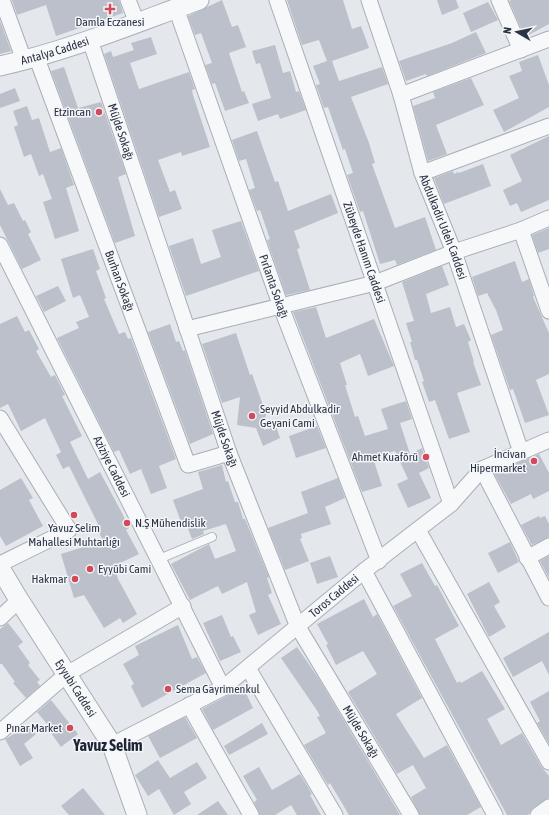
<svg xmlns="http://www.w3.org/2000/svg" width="549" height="815" viewBox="0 0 549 815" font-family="'Asap Condensed',sans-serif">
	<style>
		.building { fill: #bbc0ca }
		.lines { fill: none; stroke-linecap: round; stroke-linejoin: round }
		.service-casing { stroke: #a9aeb7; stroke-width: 10 }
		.minor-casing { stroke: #a9aeb7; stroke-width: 17 }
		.tertiary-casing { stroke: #a9aeb7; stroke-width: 21 }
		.service { stroke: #f7f8fa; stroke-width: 8 }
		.minor { stroke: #f7f8fa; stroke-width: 15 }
		.tertiary { stroke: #f7f8fa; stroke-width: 19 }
		.poi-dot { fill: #d1495b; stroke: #f4f6f9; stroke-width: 1.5 }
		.labels { text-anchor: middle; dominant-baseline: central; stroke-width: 3; stroke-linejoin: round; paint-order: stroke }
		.poi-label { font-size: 12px; fill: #2b3445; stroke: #f4f6f9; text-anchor: end }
		.street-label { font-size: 12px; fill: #2b3445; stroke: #f4f6f9 }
		.district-label { font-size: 16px; font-weight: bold; fill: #1d2536; stroke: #f4f6f9 }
	</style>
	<rect width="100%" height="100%" fill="#e4e7ec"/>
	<path class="building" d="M12,0H119L123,13L56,36L46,5L17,15Z
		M222,0L232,27L238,25L246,47L229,53L242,92L244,91L249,103L225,111L215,83L212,84L205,65L212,63L201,33L195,35L188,16Z
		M287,0H343L352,29L361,26L369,48L332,61L339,81L382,67L388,84L351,97L369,143L375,163L372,164L395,228L425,217L436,250L397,265L395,260L380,264L363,211L360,212L347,175L353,173L345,149L343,150L328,107L324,108L316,85L320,84L313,66L327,61L319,40L302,45Z
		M437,0H456L459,8L442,15Z
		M511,0H549V24L525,37L509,1Z
		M488,2L498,20L471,32L463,13Z
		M0,21L11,51L0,54Z
		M476,32L486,53L427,76L426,74L406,81L399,61L452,43Z
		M151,37L157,54L130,63L139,89L189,72L195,89L192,90L193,95L210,147L182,156L181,152L158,160L170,192L175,190L182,209L159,217L104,54L111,51L113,57L134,50L131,43Z
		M275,45L283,73L290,71L296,92L299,91L306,110L280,119L278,114L258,121L252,104L271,98L260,63L256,64L252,51Z
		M538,55L549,85V107L504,132L493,110L519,98L509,76L522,71L519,62Z
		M64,67L78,108L101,102L126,174L118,177L135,236L115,243L51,71Z
		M471,78L484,105L436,125L447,154L428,161L413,106L435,98L433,92Z
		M15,88L20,101L0,108V94Z
		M27,106L32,120L39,118L50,152L61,148L74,185L66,188L79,231L55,239L43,202L52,199L43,174L39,176L31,154L24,157L14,127L18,125L13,111Z
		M257,131L275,182L278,181L288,211L331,194L338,213L294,231L300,248L297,249L310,290L286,295L267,240L270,239L260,210L257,211L249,190L255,188L246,159L239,161L232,140Z
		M549,136V200L521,212L517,203L510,206L503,190L522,181L510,155Z
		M483,164L491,186L444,204L434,178L453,171L454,174L458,172L459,173Z
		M0,189L8,205L14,203L23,221L25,220L31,232L28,234L41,260L22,269L0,225Z
		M241,221L259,271L186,296L169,246L193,238L201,264L221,257L212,230Z
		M549,228V249L538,253L532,235Z
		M93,249L100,269L96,271L106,298L104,299L119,334L125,332L128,339L131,338L176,459L159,466L167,488L151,494L141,469L130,474L119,450L114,452L57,338L79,328L76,322L89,317L80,295L73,298L61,259Z
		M515,261L522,282L529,279L534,296L533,297L549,333V374L536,380L549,415L525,423L513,389L510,390L491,335L503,330L496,310L487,293L478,296L472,277Z
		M442,266L449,285L426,294L431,313L450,307L456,327L464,324L471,340L468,342L474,362H473L481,385L457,393L470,432L449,439L435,400L429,402L422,382L424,381L417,360H415L410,342H412L406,323L414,321L402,282Z
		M58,286L66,301L44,312L36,296Z
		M316,307L326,338L374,319L394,366L368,376L360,354L340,363L347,385H345L355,417L358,416L365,436L388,429L381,409L406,401L412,419L400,423L410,454L422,448L429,468L419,473L431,498L408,508L397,484L408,479L395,451L373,458L382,486L362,492L293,312Z
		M17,316L25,332L29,330L39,349L36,351L51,377L55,375L65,395L62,396L82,436L70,442L88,479L100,472L122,513L129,528L126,530L139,554L114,566L118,579L137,614L123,623L120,618L104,628L84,595L74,598L61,554L103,541L96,525L98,524L69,466L63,469L56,455L61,452L45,418L21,431L8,404L0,408V324Z
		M170,324L176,342L179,341L183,351L185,350L213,434L190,444L148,332Z
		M236,333L250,375L252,374L263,405L267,406L264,430L276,426L280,438L263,446L256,428L237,425L240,397L222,403L202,344Z
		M317,426L326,448L296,458L289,436Z
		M539,454L549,473V491L533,499L531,494L511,504L494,473Z
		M222,465L226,482L228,481L235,502H238L243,519H245L269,577L267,578L272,593L268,595L281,624L258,635L249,615L256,612L247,582L222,594L218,586L190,600L171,564L209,544L215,559L236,551L226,524L203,531L204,534L192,539L185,521L181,522L173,500L203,489L198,472Z
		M21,478L33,498L29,500L43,526L6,546L0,536V490Z
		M338,478L345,498L325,507L331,524L301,534L302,538L300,539L309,561L285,570L268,528L308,513L301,492Z
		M539,516L540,518L545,516L549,524V537L532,545L521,525Z
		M510,542L519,562L498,573L488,553Z
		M330,556L338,577L317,584L310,563Z
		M549,556V578L540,561Z
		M422,563L435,586L437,585L459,626L435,639L457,683L460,681L461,683L482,671L505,709L487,719L501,745L522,733L541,766L549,776V798L533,808L528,815H507L393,606L412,596L400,574Z
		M489,582L500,602L494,606L506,627L489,637L467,594Z
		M364,599L373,617L377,614L422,698L396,714L424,758L447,745L481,807L467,815H420L411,797L426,788L413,765L397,774L348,692L377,674L363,651L336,665L326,645L328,644L317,624Z
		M222,615L231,637L233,636L241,652L220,661L203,623Z
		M8,623L23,642L18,646L30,663L28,665L40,680L37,682L40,686L26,698L13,683L15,682L2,664H0V629Z
		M178,625L192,659L197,657L206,673L142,708L131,686L134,684L123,664L139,655L135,646Z
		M549,632V675L542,661L513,677L503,658Z
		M297,647L319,679L400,815H349L330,783L328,785L304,745L326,733L317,717L320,716L316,709L281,658Z
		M242,685L253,708L213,730L202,709L227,696Z
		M549,691V744L537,723L540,721L530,702Z
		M51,700L78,734L61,747L51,733L53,731L37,712Z
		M185,717L197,738L160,758L148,736Z
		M262,723L268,734L229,755L224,746Z
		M28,726L36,734L24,744L33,758L20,766L5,739Z
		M158,760L170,778L197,762L207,778L184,792L191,804L174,815L159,789L148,796L135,775Z
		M259,767L272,790L300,774L312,794L310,795L321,815H297L291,805L275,815H260L254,802L257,800L243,776Z
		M83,788L105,815H69L61,806Z
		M218,801L228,815H197Z"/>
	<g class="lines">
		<defs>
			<path id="service" d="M159,559L212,537"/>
			<g id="minor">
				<path d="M2,0L24,60"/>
				<path d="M128,0L137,23"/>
				<path id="s1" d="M277,0L451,504"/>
				<path id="s2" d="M369,0L401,95L422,173L454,252L521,452"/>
				<path d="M499,0L521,50"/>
				<path id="s3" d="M176,8L281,307L379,561"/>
				<path id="s4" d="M90,40L229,453L298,627L411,815"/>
				<path id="s5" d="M36,56L188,465L229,453"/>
				<path d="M401,95L549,39"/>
				<path d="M422,173L549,126"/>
				<path d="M521,230L549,311"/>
				<path id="s6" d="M0,245L223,688"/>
				<path d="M187,329L375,283L454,252L521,230L549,218"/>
				<path d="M0,418L69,530L0,564"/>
				<path d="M482,469L549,598"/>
				<path d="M418,530L549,762"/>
				<path d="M527,558L549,546"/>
				<path d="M364,571L495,815"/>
				<path d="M0,618L19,600"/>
				<path d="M248,668L335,815"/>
				<path d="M189,705L251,815"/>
				<path d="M0,732L67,674L183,606"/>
				<path id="s7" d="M112,745L223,688L364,571L451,504L482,469L549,440"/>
				<path d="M538,815L549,807"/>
			</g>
			<g id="tertiary">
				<path id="s8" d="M0,66C68,51 133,24 199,0"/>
				<path id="s9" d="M0,568L19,600L112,745L137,815"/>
			</g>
		</defs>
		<use href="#service" class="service-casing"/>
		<use href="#minor" class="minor-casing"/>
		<use href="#tertiary" class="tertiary-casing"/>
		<use href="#service" class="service"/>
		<use href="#minor" class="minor"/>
		<use href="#tertiary" class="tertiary"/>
	</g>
	<g class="poi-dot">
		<path d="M108 3h4v4h4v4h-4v4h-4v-4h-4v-4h4z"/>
		<circle cx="99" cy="112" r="4"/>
		<circle cx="252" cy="416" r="4"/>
		<circle cx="426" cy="457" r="4"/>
		<circle cx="534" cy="461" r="4"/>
		<circle cx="74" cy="515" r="4"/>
		<circle cx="127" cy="523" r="4"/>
		<circle cx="90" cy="569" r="4"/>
		<circle cx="75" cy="579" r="4"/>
		<circle cx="168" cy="689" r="4"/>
		<circle cx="70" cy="728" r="4"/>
	</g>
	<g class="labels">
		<g class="poi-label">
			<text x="110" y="22" text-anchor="middle">Damla Eczanesi</text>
			<text x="91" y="112">Etzincan</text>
			<text x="260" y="409" text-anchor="start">Seyyid Abdulkadir<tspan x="260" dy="14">Geyani Cami</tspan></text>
			<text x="526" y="454">İncivan<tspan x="526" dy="14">Hipermarket</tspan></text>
			<text x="418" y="457">Ahmet Kuaförü</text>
			<text x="135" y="523" text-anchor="start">N.Ş Mühendislik</text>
			<text x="74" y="528" text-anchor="middle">Yavuz Selim<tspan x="74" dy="14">Mahallesi Muhtarlığı</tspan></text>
			<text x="98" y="569" text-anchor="start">Eyyübi Cami</text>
			<text x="67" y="579">Hakmar</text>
			<text x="176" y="689" text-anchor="start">Sema Gayrimenkul</text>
			<text x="62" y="728">Pınar Market</text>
		</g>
		<g class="street-label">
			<text stroke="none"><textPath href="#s8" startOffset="57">Antalya Caddesi</textPath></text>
			<text stroke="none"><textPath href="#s4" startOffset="97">Müjde Sokağı</textPath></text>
			<text stroke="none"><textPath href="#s2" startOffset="239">Abdulkadir Udeh Caddesi</textPath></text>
			<text stroke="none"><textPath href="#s1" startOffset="267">Zübeyde Hanım Caddesi</textPath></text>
			<text stroke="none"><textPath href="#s5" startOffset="240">Burhan Sokağı</textPath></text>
			<text stroke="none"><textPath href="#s3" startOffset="295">Pırlanta Sokağı</textPath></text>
			<text stroke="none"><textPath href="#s4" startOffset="421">Müjde Sokağı</textPath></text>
			<text stroke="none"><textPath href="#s6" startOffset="248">Aziziye Caddesi</textPath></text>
			<text stroke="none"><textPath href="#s7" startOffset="269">Toros Caddesi</textPath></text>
			<text stroke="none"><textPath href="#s9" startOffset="142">Eyyubi Caddesi</textPath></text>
			<text stroke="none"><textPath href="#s4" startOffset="745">Müjde Sokağı</textPath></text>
		</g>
		<g class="district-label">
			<text x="108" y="745">Yavuz Selim</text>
		</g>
	</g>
	<g transform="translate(517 32) rotate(279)" stroke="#f4f6f9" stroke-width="3" paint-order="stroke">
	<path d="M0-3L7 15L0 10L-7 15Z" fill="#2b3445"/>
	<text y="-6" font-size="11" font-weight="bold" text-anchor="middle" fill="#2b3445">N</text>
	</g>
</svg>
